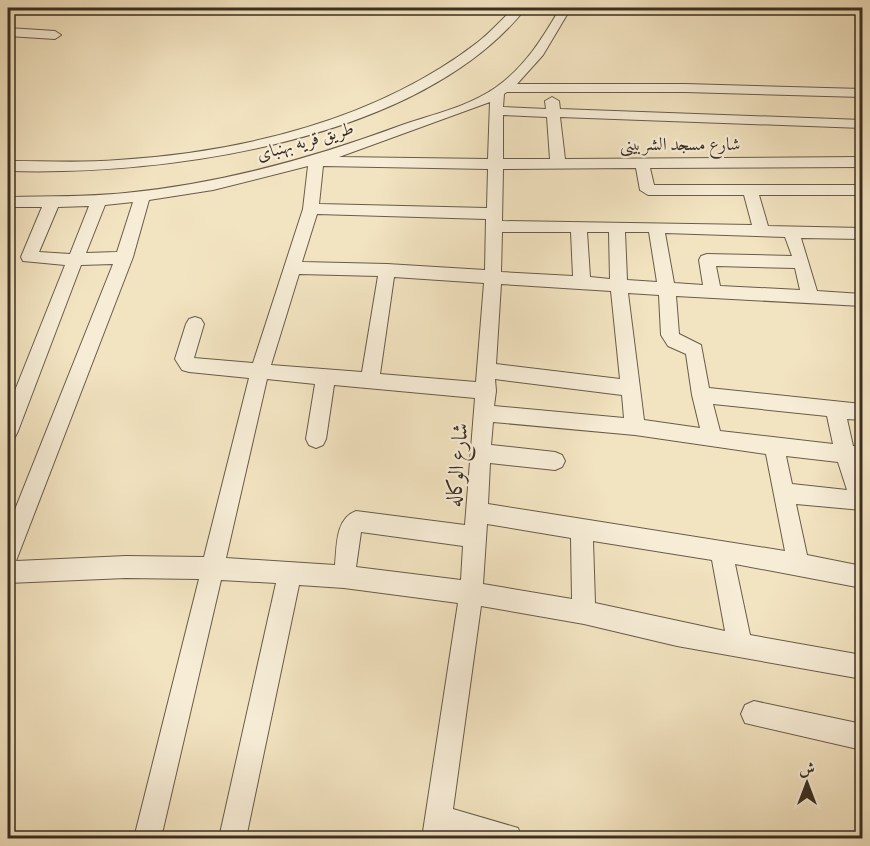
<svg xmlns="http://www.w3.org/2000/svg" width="870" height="846" viewBox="0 0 870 846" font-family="Alegreya,Amiri,serif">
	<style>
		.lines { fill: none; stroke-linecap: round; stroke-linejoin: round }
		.street-casing { stroke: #685c4a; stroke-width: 2 }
		.street { fill: #f7edd7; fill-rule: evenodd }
		.labels { text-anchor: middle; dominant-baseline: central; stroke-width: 4.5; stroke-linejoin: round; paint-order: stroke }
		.far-street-label { font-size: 18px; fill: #3a2e23; stroke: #f7edd7 }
		.street-label { font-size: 22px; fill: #3a2e23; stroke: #f7edd7 }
	</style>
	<rect width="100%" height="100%" fill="#f3e4c1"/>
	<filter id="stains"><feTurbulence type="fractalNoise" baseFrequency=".00333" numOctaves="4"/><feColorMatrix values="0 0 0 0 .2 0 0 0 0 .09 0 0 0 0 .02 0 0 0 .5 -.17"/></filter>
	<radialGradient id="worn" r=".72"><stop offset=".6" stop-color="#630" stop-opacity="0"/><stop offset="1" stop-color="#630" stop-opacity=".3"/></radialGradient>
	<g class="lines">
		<defs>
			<path id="street" d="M514,8H526C421,141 166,176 8,171V161C45,161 81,163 118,160C243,152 377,120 478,42C491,32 502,19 514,8Z
				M560,8H571L543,55L517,84H685L862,89V97L685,92H507L504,94L503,107L546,109L545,101L552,97L559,101L560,109L862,120V128L560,117L565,159L862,157V167L650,168L654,185H862V195H759L768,226L862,228V239L801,238L817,291L862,294V306L676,296L679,334L701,345L709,388L862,404V420L847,419L853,446L862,447V465H859L862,475V510L796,504L807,555L862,566V588L735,564L750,635L862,655V679L677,646L584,624L481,606L453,809L518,828L522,838H460L449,836L448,838H422L458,603L344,588L299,585L246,838H219L276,583L221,580L161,838H134L199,579L126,578L8,583V527L113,264L81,265L18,431L15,437L8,439V408L65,265L23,261L21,257L42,207H8V197C47,196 86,197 125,193C221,184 313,158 402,125C434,114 467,107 495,88C524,68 543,38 560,8ZM490,102L488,159L339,157ZM503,115L547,117L550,159H503ZM308,166L303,209L253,363L194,358L204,324L201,319L195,317L189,319L186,324L175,359L182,370L189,372L249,378L204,557L126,556L16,561L133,257L149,200L213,190ZM323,166L488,169L487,208L319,204ZM636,168L640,190L648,195H744L752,225L502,221L503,169ZM133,202L117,252L86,253L105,205ZM89,206L70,254L39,252L58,207ZM317,214L486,219L485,270L387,264L302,262ZM502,232H571L573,276L501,272ZM587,232H609L610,279L590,277ZM625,232H649L657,282L627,280ZM665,233L785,237L792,256L707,254L701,256L699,260L703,285L674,283ZM716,266L795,268L800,290L720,286ZM299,274L378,276L362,372L271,365ZM394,277L484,283L476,382L380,374ZM501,284L611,291L620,379L496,364ZM628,293L659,295L661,335L668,346L686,354L692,395L700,428L644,420ZM267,379L315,384L306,439L309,445L316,448L323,445L326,439L334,385L475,398L465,525L356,511C335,519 337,546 335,565L226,558ZM495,379L622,395L624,418L494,406L496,391ZM713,404L827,416L833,444L720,431ZM493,422L635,435L766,454L785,551L488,504L490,463L555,470L562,467L565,461L562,455L555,452L491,445ZM786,456L838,462L847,490L792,484ZM487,524L571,538L572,599L483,584ZM361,532L463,546L461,580L356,567ZM593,541L712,560L725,631L595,603Z
				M8,28L55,31L61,35L55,39L8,36Z
				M754,701L862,724V750L745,723L741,714L745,705Z"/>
		</defs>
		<use href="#street" class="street-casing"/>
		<use href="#street" class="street"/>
	</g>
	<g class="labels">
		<g class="far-street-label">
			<text transform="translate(305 141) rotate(-16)">طريق قريه بهنباى</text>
			<text x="680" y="144">شارع مسجد الشربينى</text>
		</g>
		<g class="street-label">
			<text transform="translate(457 465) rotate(-85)">شارع الوكاله</text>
		</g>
	</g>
	<rect width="870" height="846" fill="none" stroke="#f3e4c1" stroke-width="30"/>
	<rect x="9" y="9" width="852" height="828" fill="none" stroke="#3a2e23" stroke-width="3"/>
	<rect x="15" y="15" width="840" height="816" fill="none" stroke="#3a2e23" stroke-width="1.5"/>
	<g transform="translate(807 783)" stroke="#f7edd7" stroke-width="4.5" paint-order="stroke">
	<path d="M0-4.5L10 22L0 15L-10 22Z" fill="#3a2e23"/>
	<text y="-9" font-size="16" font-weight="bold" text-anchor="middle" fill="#3a2e23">ش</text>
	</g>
	<rect width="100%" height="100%" filter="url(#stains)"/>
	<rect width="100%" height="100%" fill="url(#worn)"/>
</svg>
